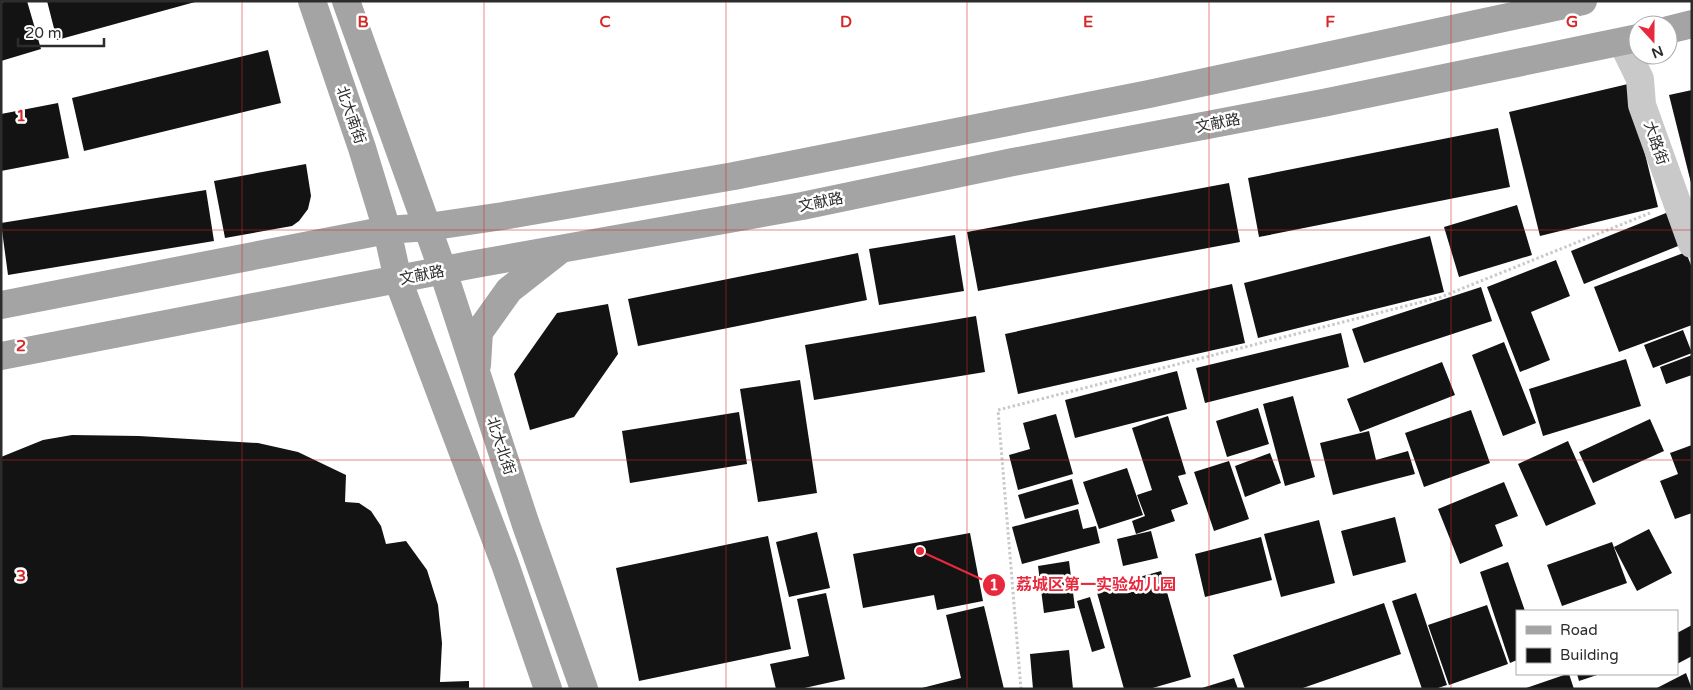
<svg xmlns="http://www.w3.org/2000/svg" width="1693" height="690" viewBox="0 0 1693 690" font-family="'Varela Round','Noto Sans SC',sans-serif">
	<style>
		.building { fill: #131313 }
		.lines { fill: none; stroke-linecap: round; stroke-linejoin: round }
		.path { stroke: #c9c9c9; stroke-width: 3; stroke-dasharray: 2.5 2.5; stroke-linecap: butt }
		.minor { stroke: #c9c9c9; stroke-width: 28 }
		.major { stroke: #a4a4a4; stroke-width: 28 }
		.grid { fill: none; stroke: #d62828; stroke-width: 1; stroke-opacity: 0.55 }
		.labels { text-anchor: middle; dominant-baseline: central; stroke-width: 5; stroke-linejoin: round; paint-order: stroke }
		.street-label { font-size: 15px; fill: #2c2c2c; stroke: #fff }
		.grid-label { font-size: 16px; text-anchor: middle; font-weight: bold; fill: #d62828; stroke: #fff; stroke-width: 5; stroke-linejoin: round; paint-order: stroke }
		.leader { fill: none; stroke: #e8293d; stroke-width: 2 }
		.callout-dot { fill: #e8293d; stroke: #fff; stroke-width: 2 }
		.mark-label { font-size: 15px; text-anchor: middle; font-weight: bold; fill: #fff }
		.callout-label { font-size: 16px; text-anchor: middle; font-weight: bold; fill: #e8293d; stroke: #fff; stroke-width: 5; stroke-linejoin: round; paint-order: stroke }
	</style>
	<rect width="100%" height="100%" fill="#fff"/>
	<path class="building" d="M6,1H27L41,49L1,61V3Z
		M47,1H195V2L57,40Z
		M268,50L281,103L84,151L72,98Z
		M1628,84L1658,207L1540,236L1509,112Z
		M1692,90V183H1691L1669,95Z
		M58,103L69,158L1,171V114Z
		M1498,128L1510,187L1259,237L1248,178Z
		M306,164L311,196L308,209L299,221L292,226L225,238L214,181Z
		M1229,183L1240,242L978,291L967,232Z
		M206,190L214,241L8,275L1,223Z
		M1517,205L1532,255L1459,277L1444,227Z
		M1671,211L1683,244L1584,284L1571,251Z
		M955,235L964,291L879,305L869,249Z
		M1430,236L1444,292L1258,338L1244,283Z
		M1686,252L1692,268V325L1619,352L1594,287Z
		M858,253L867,300L638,346L628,299Z
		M1556,260L1570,296L1531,312L1550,360L1520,372L1487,287Z
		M1232,284L1245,343L1018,394L1005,334Z
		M1481,287L1492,321L1364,363L1352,329Z
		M608,304L618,354L574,417L530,430L514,374L557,313Z
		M976,316L985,372L814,400L805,345Z
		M1683,330L1692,353L1653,368L1644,345Z
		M1341,333L1349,367L1205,403L1196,368Z
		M1504,342L1536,423L1503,436L1472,355Z
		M1692,355V375L1666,384L1660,367Z
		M1626,359L1641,406L1543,436L1529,389Z
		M1442,362L1455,395L1360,432L1347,399Z
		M1177,371L1187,409L1075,438L1065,400Z
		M800,380L817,493L758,502L740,389Z
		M1293,396L1315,477L1285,486L1263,404Z
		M1258,408L1269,444L1227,457L1216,421Z
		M1471,410L1490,463L1424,487L1405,433Z
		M739,412L747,464L630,483L622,431Z
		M1056,414L1073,474L1018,490L1009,455L1030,449L1023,423Z
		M1168,416L1186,474L1178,476L1188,504L1171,510L1175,521L1136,534L1132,521L1145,516L1137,495L1152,490L1132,428Z
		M1650,419L1664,451L1593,483L1579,452Z
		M1369,431L1376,460L1408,451L1415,474L1333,495L1320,443Z
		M72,435L139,436L258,443L298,452L346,475L345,502L359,503L371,511L381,526L386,544L406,541L427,570L438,605L442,643L440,682L469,681V689H1V457L43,440Z
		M1568,441L1596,504L1546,526L1518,464Z
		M1692,445V513L1675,519L1660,481L1678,474L1670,453Z
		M1270,453L1281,483L1245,497L1235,466Z
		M1229,461L1249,519L1214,531L1194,472Z
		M1127,468L1143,515L1099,529L1083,482Z
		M1072,479L1079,504L1025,519L1018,495Z
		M1504,482L1518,516L1495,525L1503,546L1460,564L1438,509Z
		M1078,509L1083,529L1096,526L1100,543L1022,564L1012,527Z
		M1395,517L1406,562L1353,576L1341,531Z
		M1319,520L1335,583L1281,597L1264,534Z
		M1649,529L1672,573L1637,591L1614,547Z
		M1151,531L1158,558L1123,566L1117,539Z
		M817,532L830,588L789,597L776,542Z
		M970,533L983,601L937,610L934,595L863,608L853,554Z
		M768,536L791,649L639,681L616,568Z
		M1261,537L1272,580L1205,597L1195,554Z
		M1612,542L1627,583L1562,606L1547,565Z
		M1069,561L1075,608L1044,613L1038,566Z
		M1508,562L1525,611H1517V660L1510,663L1480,572Z
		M1161,571L1191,677L1149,689H1124L1096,589Z
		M826,593L845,679L800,689H776L770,664L809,656L797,599Z
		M1416,593L1447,685L1435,689H1422L1392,601Z
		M1090,597L1105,648L1092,652L1077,601Z
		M1384,603L1401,654L1300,689H1245L1233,655Z
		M1487,605L1508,664L1449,685L1428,625Z
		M984,606L1004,689H918L961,678L946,615Z
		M1692,625V656L1677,664V633Z
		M1069,650L1073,689H1033L1030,654Z
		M1686,673L1692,689H1655Z
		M1567,674H1569L1574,689H1523Z
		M1577,674H1600L1579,681Z
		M1234,678L1238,689H1202V688Z"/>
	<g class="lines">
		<path class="path" d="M1021,689L998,410L1441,297L1650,213"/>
		<path class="minor" d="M1622,42L1640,79L1642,105L1692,244"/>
		<path class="major" d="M312,1L362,148L387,230L398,280L505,564L548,689
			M346,1L443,271L525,522L584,689
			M1668,30L1692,24
			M1,305L387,230L428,227L503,216L734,176L1149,94L1583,1
			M1,356L470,265L802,206L1013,162L1323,103L1638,38
			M477,365L479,332L509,290L560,250"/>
	</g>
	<path class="grid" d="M242,1V689M484,1V689M726,1V689M967,1V689M1209,1V689M1451,1V689M1,230H1692M1,460H1692"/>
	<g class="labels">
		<g class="street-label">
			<text transform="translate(351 115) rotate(71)">北大南街</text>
			<text transform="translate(1218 123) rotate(-11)">文献路</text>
			<text transform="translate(1656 143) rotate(71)">大路街</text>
			<text transform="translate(821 202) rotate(-11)">文献路</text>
			<text transform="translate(422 275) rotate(-11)">文献路</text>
			<text transform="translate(501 446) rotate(72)">北大北街</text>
		</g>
	</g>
	<g class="grid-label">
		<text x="363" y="27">B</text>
		<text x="605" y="27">C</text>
		<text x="846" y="27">D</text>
		<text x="1088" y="27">E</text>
		<text x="1330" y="27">F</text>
		<text x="1572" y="27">G</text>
		<text x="21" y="121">1</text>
		<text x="21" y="351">2</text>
		<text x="21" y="581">3</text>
	</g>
	<path class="leader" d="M920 551L994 585"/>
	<g class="callout-dot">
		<circle cx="920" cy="551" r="5"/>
		<circle cx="994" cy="585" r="12"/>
	</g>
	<g class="mark-label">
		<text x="994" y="590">1</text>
	</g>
	<g class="callout-label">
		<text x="1096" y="590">荔城区第一实验幼儿园</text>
	</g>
	<rect width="1693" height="690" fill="none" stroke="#2c2c2c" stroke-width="5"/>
	<rect x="1516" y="610" width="162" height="65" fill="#ffffff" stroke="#ababab"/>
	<rect x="1526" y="626" width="25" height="8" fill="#a4a4a4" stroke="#ababab"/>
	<text x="1560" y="635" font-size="15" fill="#2c2c2c">Road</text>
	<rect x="1526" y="648" width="25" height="15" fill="#131313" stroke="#ababab"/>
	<text x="1560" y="660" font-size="15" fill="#2c2c2c">Building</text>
	<g transform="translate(1653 40) rotate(159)"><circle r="24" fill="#ffffff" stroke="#ababab"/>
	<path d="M0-4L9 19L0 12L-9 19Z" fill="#e8293d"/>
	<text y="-8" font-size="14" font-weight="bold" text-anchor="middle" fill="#2c2c2c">N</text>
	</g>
	<path d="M18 38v8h86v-8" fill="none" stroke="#2c2c2c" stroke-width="2.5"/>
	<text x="25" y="38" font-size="15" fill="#2c2c2c" stroke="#ffffff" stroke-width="4" paint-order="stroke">20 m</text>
</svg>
